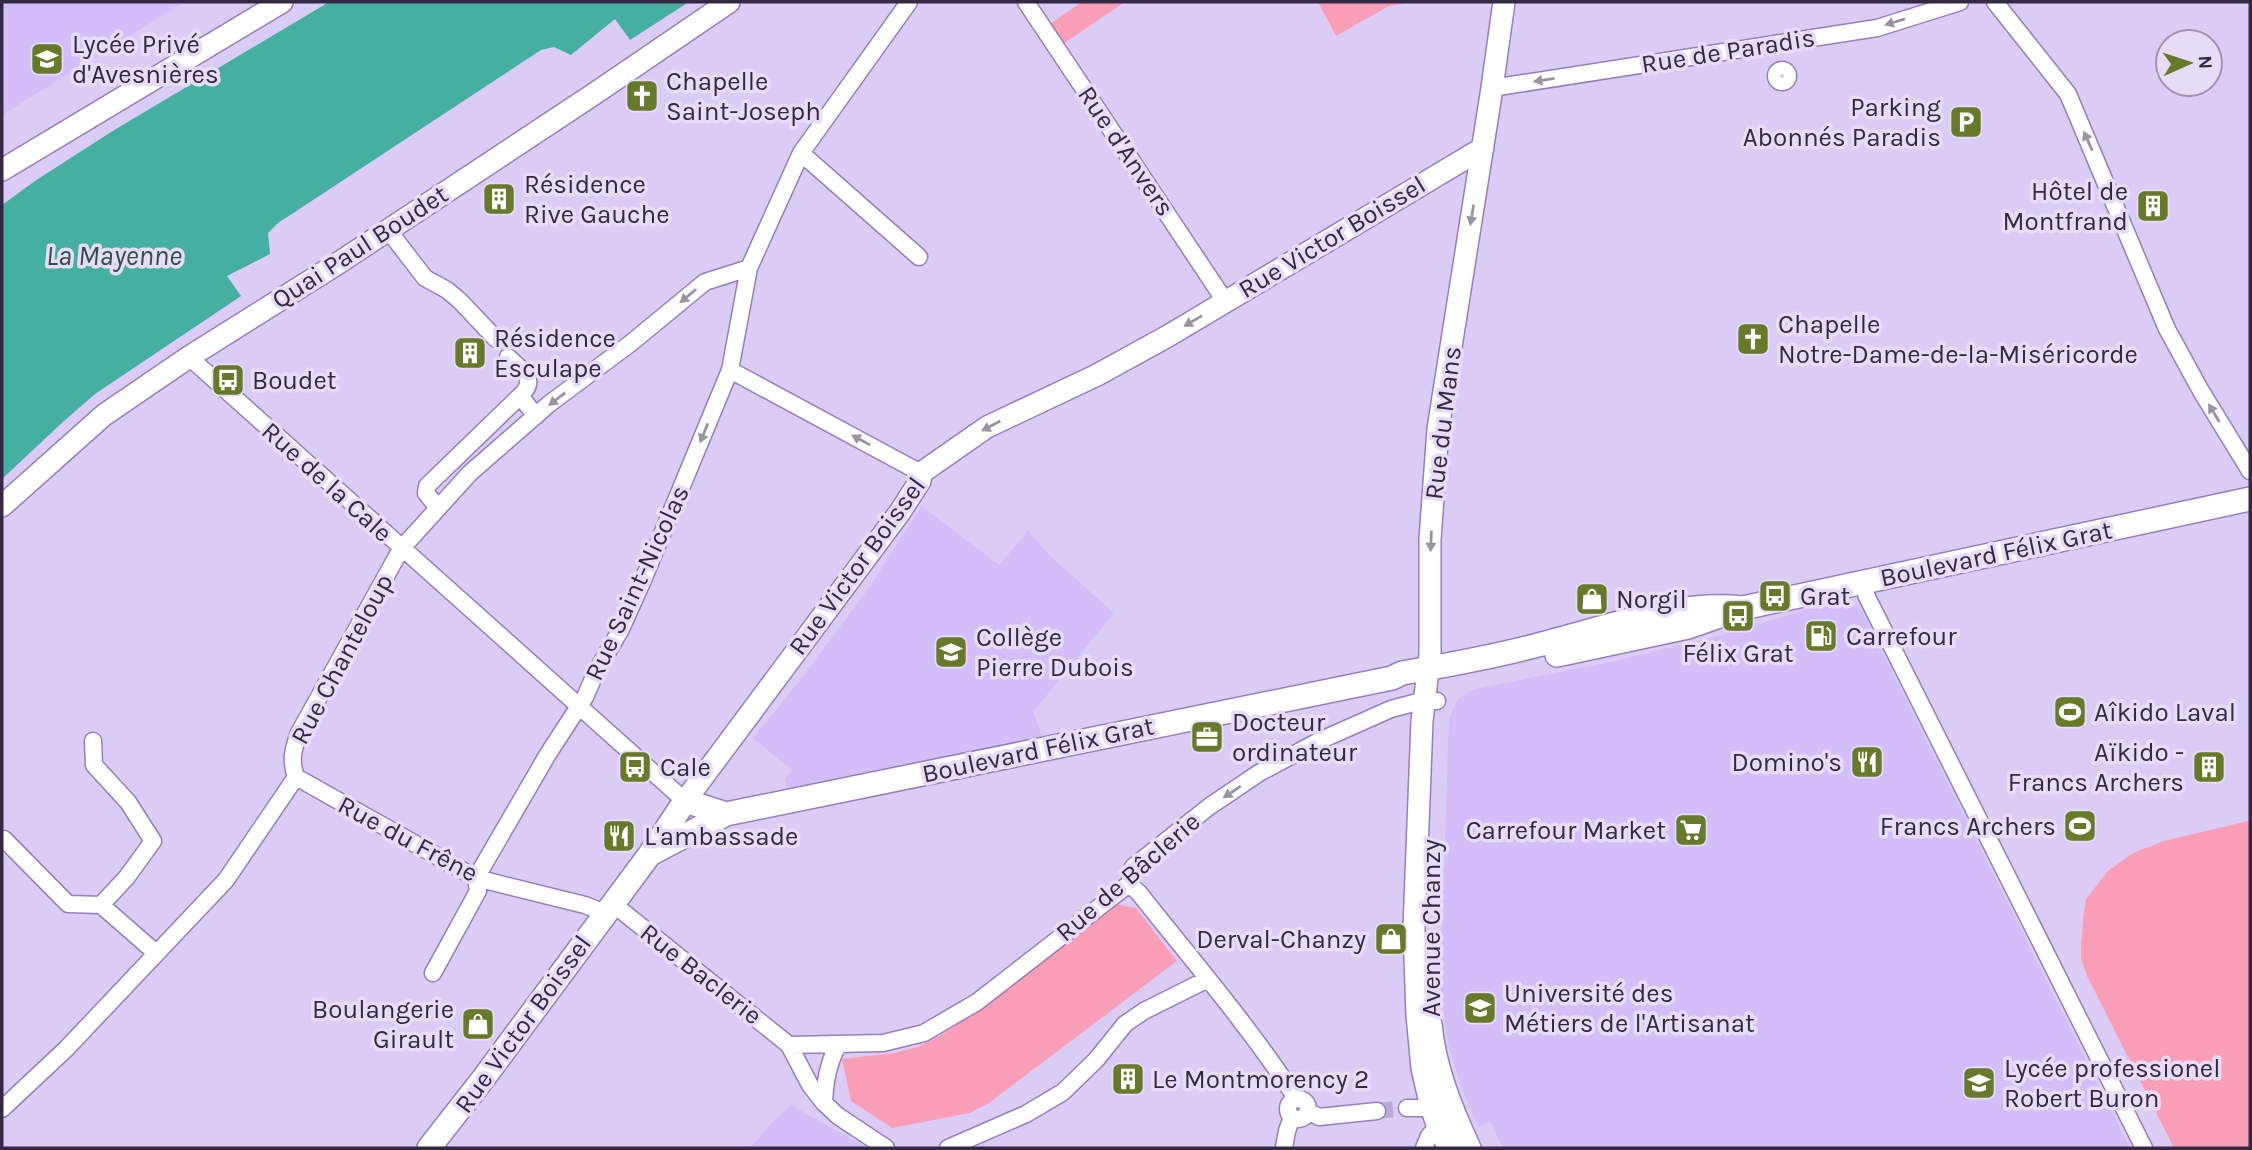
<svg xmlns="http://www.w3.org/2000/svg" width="2252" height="1150" viewBox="0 0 2252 1150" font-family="Karla,sans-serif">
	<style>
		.built { fill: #d4befa }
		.green { fill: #fa9eb8 }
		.water { fill: #45b0a0 }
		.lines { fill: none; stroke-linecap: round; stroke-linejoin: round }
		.minor-tunnel { stroke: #baabd2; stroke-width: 16; stroke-dasharray: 16 8; stroke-linecap: butt }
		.minor-casing { stroke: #977dbe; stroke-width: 19 }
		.tertiary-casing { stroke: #977dbe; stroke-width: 24 }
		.secondary-casing { stroke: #977dbe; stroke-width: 26 }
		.minor { stroke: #fff; stroke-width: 16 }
		.tertiary { stroke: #fff; stroke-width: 21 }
		.secondary { stroke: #fff; stroke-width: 23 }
		.oneway { fill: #9a94a2 }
		.labels { text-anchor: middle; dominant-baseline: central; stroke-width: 7; stroke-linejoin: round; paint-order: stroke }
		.poi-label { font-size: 26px; fill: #342944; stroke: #e6dcf8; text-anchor: start }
		.street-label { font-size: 26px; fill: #342944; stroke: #e6dcf8 }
		.water-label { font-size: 28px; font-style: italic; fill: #2f4f49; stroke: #e6dcf8 }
	</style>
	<rect width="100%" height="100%" fill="#dbccf6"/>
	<path class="built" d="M2,2H184L2,115Z
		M921,506L999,565L1028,531L1049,555L1114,613L1033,712L1044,739L787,789L785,779L792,770L753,738L801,679L871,585Z
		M1841,599L1861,609L2130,1148H1503L1490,1121L1478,1127L1461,1086L1448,1044L1440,983L1449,718L1458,699L1474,689L1615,661L1730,633Z
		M791,1105L867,1148H750L769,1126Z"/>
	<path class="green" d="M1082,2H1125L1063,44L1050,24Z
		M1318,2H1414L1389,6L1336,36Z
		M2248,821L2250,822V1148H2174L2087,976L2081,958V947L2084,912L2086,899L2108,871L2133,853L2164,841Z
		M1116,904L1136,908L1177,961L989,1103L970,1113L892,1128L851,1101L842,1059L894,1053L918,1047L943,1034L998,996Z"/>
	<path class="water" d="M329,2H689L630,40L615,19L571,55L554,47L541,50L278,223L268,233L270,254L227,276L241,296L95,394L64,421L2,479V205L35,181L111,132Z"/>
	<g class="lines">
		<path class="minor-tunnel" d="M1377,1111L1407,1108"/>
		<defs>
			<path id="minor" d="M1026,2L1225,301
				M1995,2L2068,94L2167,329L2201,391L2250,471
				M1776 76a6 6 0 1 1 12 0a6 6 0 1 1-12 0Z
				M1492,88L1877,28L1960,2
				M801,153L919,257
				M388,230L425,278L447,290L460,301L496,339
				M189,357L685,801
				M508,357C521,370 539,379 520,396L536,416
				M730,370L921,473
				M438,508L426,493L427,486L520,396
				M1862,582L1867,597L2144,1148
				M93,741L94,765L128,802L153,841L127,877L101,905
				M296,777L476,878L585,905L605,913
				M4,839L68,904L101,905L156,953
				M1129,884L1139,893C1192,960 1249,1026 1296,1098
				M612,903L789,1045L810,1085L824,1103L838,1116L886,1148
				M433,973L478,891L476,878L548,754L585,697L596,672L621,629L643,580L730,370L749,268L801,153L909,2
				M789,1045L883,1043L924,1033L977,1002L1129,884L1133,867L1210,806L1259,773L1319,741L1391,709L1425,700L1437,701
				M1288 1109a10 10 0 1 1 20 0a10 10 0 1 1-20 0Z
				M824,1103C825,1081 828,1064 838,1045
				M1407,1108H1439
				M2,1109L66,1049L226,880L296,777C290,760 293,750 299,733L401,549L470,473L549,404L631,343L705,282L749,268
				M1308,1111L1319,1117L1377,1111
				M948,1148L1026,1114L1063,1092L1096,1060L1125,1024L1144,1011L1208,979
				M1284,1148L1287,1131L1292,1117
				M1424,1148L1429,1136L1444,1119"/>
			<path id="tertiary" d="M2,170L282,2
				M2,506L104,415L189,357L340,262L594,94L729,2
				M685,801L900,512L920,481L921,473L987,427L1097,375L1168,336L1483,148
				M1431,1024C1435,1068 1452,1109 1470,1148
				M1449,1148L1438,1127L1431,1107L1422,1068L1417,1015L1414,928L1422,721L1430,654V539L1438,429L1492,88L1504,2"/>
			<path id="secondary" d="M1557,655L1688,627L1743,608L2250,499
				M652,853L726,814
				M429,1148L483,1079L650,854L685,801L726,814L1392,678L1402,673C1448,665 1493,657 1538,645C1603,629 1676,600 1743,608"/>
		</defs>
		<use href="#minor" class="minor-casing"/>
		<use href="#tertiary" class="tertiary-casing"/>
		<use href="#secondary" class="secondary-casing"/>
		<use href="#minor" class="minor"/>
		<use href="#tertiary" class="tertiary"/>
		<use href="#secondary" class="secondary"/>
	</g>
	<defs><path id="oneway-solid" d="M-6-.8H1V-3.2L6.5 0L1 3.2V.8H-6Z" transform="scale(1.75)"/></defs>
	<g class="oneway">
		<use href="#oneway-solid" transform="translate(1895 22) rotate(163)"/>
		<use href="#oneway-solid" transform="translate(1544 80) rotate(171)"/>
		<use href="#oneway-solid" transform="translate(2088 141) rotate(-114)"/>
		<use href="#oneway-solid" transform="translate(1472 215) rotate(99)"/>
		<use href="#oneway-solid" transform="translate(688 296) rotate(140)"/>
		<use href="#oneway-solid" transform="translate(1193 321) rotate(149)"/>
		<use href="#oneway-solid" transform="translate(557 399) rotate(142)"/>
		<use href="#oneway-solid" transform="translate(2214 413) rotate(-121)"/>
		<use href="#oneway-solid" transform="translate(991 426) rotate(152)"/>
		<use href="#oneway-solid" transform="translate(704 433) rotate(112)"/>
		<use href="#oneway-solid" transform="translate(861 440) rotate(-152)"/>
		<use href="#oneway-solid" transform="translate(1431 541) rotate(92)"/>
		<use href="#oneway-solid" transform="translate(1232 792) rotate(146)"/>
	</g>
	<defs>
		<symbol id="school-square" viewBox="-11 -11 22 22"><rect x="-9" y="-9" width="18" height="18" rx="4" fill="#667a2a" stroke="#e6dcf8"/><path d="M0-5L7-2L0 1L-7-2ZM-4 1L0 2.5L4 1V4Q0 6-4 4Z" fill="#fff"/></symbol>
		<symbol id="church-square" viewBox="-11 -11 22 22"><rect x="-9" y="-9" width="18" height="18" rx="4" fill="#667a2a" stroke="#e6dcf8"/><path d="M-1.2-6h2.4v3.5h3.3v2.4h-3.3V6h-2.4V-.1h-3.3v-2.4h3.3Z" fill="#fff"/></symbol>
		<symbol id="parking-square" viewBox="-11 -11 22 22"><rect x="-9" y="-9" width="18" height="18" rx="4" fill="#667a2a" stroke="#e6dcf8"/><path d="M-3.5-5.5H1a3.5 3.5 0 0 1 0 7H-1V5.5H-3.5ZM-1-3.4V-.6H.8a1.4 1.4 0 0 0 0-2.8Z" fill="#fff"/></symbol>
		<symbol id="building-square" viewBox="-11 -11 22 22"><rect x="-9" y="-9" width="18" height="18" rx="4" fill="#667a2a" stroke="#e6dcf8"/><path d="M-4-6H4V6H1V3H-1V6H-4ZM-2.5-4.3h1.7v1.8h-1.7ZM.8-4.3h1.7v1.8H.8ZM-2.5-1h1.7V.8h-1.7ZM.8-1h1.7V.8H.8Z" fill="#fff"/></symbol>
		<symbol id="bus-square" viewBox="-11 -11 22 22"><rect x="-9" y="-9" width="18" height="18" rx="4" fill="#667a2a" stroke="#e6dcf8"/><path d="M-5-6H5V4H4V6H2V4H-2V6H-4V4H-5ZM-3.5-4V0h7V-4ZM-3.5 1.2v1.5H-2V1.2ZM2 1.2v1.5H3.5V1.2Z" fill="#fff"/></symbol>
		<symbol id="shop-square" viewBox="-11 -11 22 22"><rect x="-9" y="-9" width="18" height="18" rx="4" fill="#667a2a" stroke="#e6dcf8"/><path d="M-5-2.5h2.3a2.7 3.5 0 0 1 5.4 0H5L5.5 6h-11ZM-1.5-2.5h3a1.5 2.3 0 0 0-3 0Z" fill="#fff"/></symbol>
		<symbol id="fuel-square" viewBox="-11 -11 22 22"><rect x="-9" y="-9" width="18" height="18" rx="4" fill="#667a2a" stroke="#e6dcf8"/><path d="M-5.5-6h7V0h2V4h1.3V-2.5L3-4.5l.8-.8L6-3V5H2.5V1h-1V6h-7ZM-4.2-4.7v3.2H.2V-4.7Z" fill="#fff"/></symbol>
		<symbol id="stadium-square" viewBox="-11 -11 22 22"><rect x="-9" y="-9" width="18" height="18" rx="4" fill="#667a2a" stroke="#e6dcf8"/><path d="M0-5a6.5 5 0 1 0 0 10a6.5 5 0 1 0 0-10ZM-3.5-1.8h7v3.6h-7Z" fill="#fff"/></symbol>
		<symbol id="office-square" viewBox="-11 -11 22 22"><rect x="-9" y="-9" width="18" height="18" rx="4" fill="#667a2a" stroke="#e6dcf8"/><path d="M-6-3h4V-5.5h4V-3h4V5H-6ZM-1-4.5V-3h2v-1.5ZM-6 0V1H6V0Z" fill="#fff"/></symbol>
		<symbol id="restaurant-square" viewBox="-11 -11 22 22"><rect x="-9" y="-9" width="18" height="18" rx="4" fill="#667a2a" stroke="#e6dcf8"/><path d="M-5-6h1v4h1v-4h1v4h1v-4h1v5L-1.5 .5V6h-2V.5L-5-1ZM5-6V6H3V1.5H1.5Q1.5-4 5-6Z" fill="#fff"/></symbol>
		<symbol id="supermarket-square" viewBox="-11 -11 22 22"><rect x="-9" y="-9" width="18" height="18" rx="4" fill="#667a2a" stroke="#e6dcf8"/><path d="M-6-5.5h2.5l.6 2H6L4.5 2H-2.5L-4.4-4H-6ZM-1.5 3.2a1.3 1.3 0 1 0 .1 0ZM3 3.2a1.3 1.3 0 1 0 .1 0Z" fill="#fff"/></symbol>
		<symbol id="university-square" viewBox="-11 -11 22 22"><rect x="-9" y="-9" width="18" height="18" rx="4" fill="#667a2a" stroke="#e6dcf8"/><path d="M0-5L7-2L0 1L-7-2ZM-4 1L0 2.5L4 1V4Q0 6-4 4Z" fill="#fff"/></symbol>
	</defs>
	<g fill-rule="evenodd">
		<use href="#school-square" x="28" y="40" width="38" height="38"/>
		<use href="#church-square" x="623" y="77" width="38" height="38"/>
		<use href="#parking-square" x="1947" y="103" width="38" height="38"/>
		<use href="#building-square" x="480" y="180" width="38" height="38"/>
		<use href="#building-square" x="2134" y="187" width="38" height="38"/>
		<use href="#church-square" x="1734" y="320" width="38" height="38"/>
		<use href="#building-square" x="451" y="334" width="38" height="38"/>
		<use href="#bus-square" x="209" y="361" width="38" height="38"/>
		<use href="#bus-square" x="1756" y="577" width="38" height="38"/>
		<use href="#shop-square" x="1573" y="580" width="38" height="38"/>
		<use href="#bus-square" x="1719" y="597" width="38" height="38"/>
		<use href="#fuel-square" x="1802" y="617" width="38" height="38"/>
		<use href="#school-square" x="932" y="633" width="38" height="38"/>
		<use href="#stadium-square" x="2051" y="693" width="38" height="38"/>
		<use href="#office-square" x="1188" y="718" width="38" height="38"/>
		<use href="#restaurant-square" x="1848" y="743" width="38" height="38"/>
		<use href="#bus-square" x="616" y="748" width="38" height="38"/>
		<use href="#building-square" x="2190" y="748" width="38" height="38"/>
		<use href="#stadium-square" x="2061" y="807" width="38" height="38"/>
		<use href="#supermarket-square" x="1672" y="811" width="38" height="38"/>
		<use href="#restaurant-square" x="600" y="817" width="38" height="38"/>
		<use href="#shop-square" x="1372" y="920" width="38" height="38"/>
		<use href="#university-square" x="1461" y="989" width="38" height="38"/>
		<use href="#shop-square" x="459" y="1005" width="38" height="38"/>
		<use href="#building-square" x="1109" y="1060" width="38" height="38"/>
		<use href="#school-square" x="1960" y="1064" width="38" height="38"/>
	</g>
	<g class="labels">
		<g class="poi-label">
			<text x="72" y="44">Lycée Privé<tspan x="72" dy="30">d'Avesnières</tspan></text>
			<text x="666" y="81">Chapelle<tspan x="666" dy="30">Saint-Joseph</tspan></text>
			<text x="1941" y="107" text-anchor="end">Parking<tspan x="1941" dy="30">Abonnés Paradis</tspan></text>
			<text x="524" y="184">Résidence<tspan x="524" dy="30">Rive Gauche</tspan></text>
			<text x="2128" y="191" text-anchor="end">Hôtel de<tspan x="2128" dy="30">Montfrand</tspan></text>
			<text x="1778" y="324">Chapelle<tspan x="1778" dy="30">Notre-Dame-de-la-Miséricorde</tspan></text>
			<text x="494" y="338">Résidence<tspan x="494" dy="30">Esculape</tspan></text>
			<text x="252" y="380">Boudet</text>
			<text x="1800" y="596">Grat</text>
			<text x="1616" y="599">Norgil</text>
			<text x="1846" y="636">Carrefour</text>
			<text x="976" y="637">Collège<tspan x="976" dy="30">Pierre Dubois</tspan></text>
			<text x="1738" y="653" text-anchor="middle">Félix Grat</text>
			<text x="2094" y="712">Aîkido Laval</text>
			<text x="1232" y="722">Docteur<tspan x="1232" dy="30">ordinateur</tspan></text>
			<text x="2184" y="752" text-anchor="end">Aïkido -<tspan x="2184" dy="30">Francs Archers</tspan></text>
			<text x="1842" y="762" text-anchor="end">Domino's</text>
			<text x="660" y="767">Cale</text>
			<text x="2056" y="826" text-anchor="end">Francs Archers</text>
			<text x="1666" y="830" text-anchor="end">Carrefour Market</text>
			<text x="644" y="836">L'ambassade</text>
			<text x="1366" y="939" text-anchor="end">Derval-Chanzy</text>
			<text x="1504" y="993">Université des<tspan x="1504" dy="30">Métiers de l'Artisanat</tspan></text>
			<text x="454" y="1009" text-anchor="end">Boulangerie<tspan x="454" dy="30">Girault</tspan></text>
			<text x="2004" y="1068">Lycée professionel<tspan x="2004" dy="30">Robert Buron</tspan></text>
			<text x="1152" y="1079">Le Montmorency 2</text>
		</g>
		<g class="street-label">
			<text transform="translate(1728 51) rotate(-9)">Rue de Paradis</text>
			<text transform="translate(1126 151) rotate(56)">Rue d'Anvers</text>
			<text transform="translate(1332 237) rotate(-31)">Rue Victor Boissel</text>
			<text transform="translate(360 247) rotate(-33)">Quai Paul Boudet</text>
			<text transform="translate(1443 423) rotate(-83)">Rue du Mans</text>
			<text transform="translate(327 482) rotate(42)">Rue de la Cale</text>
			<text transform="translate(1996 554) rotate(-12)">Boulevard Félix Grat</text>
			<text transform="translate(857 566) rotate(-54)">Rue Victor Boissel</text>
			<text transform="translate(637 583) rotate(-65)">Rue Saint-Nicolas</text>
			<text transform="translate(342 659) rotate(-62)">Rue Chanteloup</text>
			<text transform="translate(1038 750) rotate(-12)">Boulevard Félix Grat</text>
			<text transform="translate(408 839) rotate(28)">Rue du Frêne</text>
			<text transform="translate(1128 877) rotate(-41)">Rue de Bâclerie</text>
			<text transform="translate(1431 928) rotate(-90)">Avenue Chanzy</text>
			<text transform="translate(701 974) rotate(38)">Rue Baclerie</text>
			<text transform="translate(523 1024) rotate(-54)">Rue Victor Boissel</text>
		</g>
		<g class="water-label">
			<text x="114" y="255">La Mayenne</text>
		</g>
	</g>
	<rect width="2252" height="1150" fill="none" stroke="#342944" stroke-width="7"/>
	<g transform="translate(2189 63) rotate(87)"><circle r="33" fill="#e6dcf8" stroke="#9f94b0" stroke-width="2"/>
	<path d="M0-5L12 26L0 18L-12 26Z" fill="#667a2a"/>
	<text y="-10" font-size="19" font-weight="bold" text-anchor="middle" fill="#342944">N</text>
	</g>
</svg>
